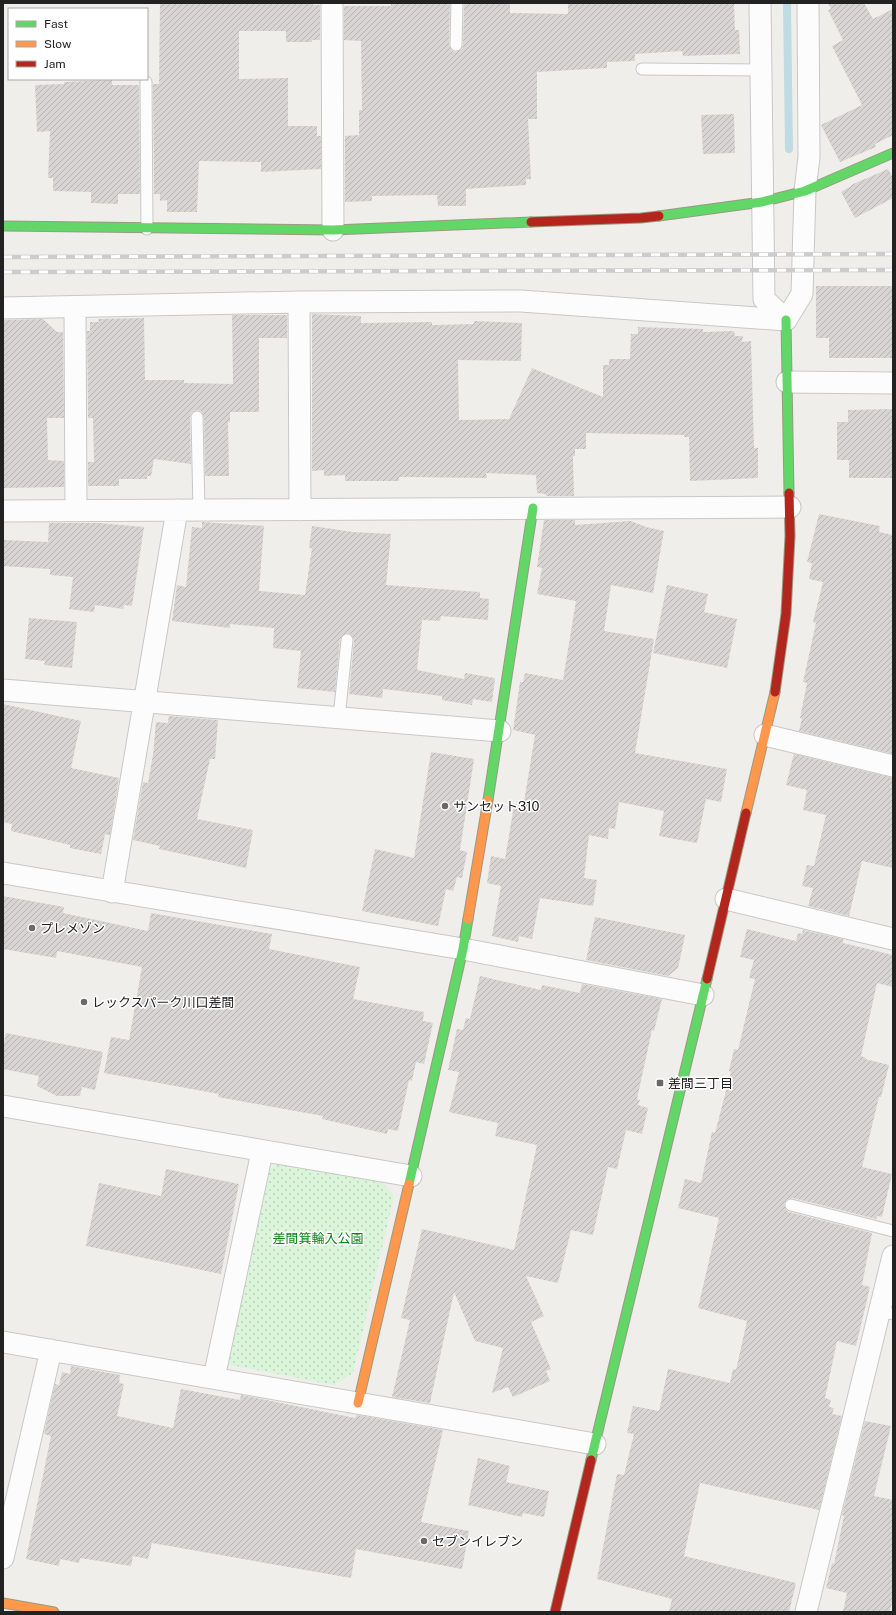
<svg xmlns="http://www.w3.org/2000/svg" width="896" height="1615" viewBox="0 0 896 1615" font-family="'Public Sans','Noto Sans JP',sans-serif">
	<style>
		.park { fill: url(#park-dots) }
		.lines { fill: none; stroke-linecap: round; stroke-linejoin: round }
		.stream { stroke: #bfdbe3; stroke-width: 8 }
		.building { fill: url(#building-hatch) }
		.lane-casing { stroke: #c9c8c7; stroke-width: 13 }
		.street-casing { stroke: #c9c8c7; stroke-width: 23 }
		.fast-casing { stroke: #999a82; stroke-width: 11 }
		.slow-casing { stroke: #999a82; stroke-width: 11 }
		.jam-casing { stroke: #999a82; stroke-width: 11 }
		.lane { stroke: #fdfcfc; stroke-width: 11 }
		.street { stroke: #fdfcfc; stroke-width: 21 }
		.fast { stroke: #63d668; stroke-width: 9 }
		.slow { stroke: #ff974d; stroke-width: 9 }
		.jam { stroke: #b3261e; stroke-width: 9 }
		.rail-casing { stroke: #ccc; stroke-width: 4.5 }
		.rail { stroke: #fff; stroke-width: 3; stroke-dasharray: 9; stroke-linecap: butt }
		.poi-dot { fill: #6a6968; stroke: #fff; stroke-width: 1.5 }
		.labels { text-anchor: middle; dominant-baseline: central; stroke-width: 3; stroke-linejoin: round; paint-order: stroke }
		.poi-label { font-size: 13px; fill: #222; stroke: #fff; text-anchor: start }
		.park-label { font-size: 13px; fill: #0c8416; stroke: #fff }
	</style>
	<defs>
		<pattern id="park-dots" width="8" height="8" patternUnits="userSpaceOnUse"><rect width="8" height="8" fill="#daf5da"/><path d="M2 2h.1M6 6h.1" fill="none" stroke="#bbd2bb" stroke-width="1.8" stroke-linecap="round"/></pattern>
		<pattern id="building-hatch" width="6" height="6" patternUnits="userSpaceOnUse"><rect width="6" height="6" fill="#d7d4d2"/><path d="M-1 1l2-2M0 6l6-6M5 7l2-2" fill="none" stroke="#b8b6b4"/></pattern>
	</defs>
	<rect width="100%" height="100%" fill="#f0eeeb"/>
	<path class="park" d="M278,1163L382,1182L394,1196L353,1373L334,1385L230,1365L224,1357L266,1173Z"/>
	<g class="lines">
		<path class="stream" d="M787,3L789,149"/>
	</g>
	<path class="building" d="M160,3H313V5H320V40H312V42H286V31H239V79L288,78V126H317V136H321V169L261,172V162L199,161L197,212H167V200L160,201V194H154L153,84H159Z
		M391,3H450L449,45L452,51L456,52L462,49L463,46L464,3H510V13L568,14V3H734L735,30H739L740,54L683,56L682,51L635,54V61L607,62V68L537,72V119H528L531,179H526V185L466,189V206H438L437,195L372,196V201L345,202V136L359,135V110H362L361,41L344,40V6H391Z
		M828,3H864L873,19L893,9V135L875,144L876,147L840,162L821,125L862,105L832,46L843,40L828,10L831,9Z
		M112,80V85H139L140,194H118V204L91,203V192L53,191V178H48L50,131L37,132L35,85L64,84V82Z
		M734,114L735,153L703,154L701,115Z
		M888,169L893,178V198L855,218L841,192L851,186V185Z
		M816,286H893V358H829V338H816Z
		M312,314L361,316V323L432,322V325L474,324V321L522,323L521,361L458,360L459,420L509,419L532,368L603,397V365H609V359H630L631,334H638V327L703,329V332L734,331L735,336H743L742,342L751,341L754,448H758V478L690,481L689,437H684V435L586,433V449H575V456H573L574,496H546V494L537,493L536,475L486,473L487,478L399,477V481H345V475L324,476V470L312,471Z
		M232,315H287V338H259V412H230V422H228L229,476H205L204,417L201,411L196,410L191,413L190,417L191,464L154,459L151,476H147V479H119V486H88V462H94L93,418H88L87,331H90V322H99L98,319L144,318L145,380H184V383L233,384Z
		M43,319L57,332H63L64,418H47L48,460L64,461V487L3,488V320Z
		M893,409V478H849V460H837V422H848V410Z
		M819,514L880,526L879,532L893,535V754L799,731L802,718H800L807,683L803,682L816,623L813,622L823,582L809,579L812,563L807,562Z
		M544,520H575V525L631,521L646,527L664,531L653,593L611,585L604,631L654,639L635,753L727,769L721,802L706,799L697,843L659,836L664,811L619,802L615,829L609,828L608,839L589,835L584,878L597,880L593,906L540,898L532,939L519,936L518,942L492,936L501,886L487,883L491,856L505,859L514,806L523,808L535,735L513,730L520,682H523L525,673L563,680L576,601L537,594L542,568L537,567Z
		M202,522L264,526L259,591L305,595L312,548H309L312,526L353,532L391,534L386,585L480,592V598L489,599L488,620L441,616L440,621L422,620L417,670L464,679L465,673L495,678L492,702L473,699L472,705L442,700V696L383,689L382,698L349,694L354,641L351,635L347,633L342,636L340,639L335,692L297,688L301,651L273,648L274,628L230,624V628L172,621L177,585L186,587L192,527L202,528Z
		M49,523H99L144,527L132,606L124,605L123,609L95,605L94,612L69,609L73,577L50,575V569L3,566V540L48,542Z
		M667,585L708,594L704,612L737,619L727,668L653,653Z
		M29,618L77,622L72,668L44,665L45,661L25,659Z
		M3,704L81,721L71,768L119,778L110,835L105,834L101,854L70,848V845L11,831L12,824L3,822Z
		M169,716L218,720L215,759H210L197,819L253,830L246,868L159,849L160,846L133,840L143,782L148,783L153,755L156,722L168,723Z
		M431,752L474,759L460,850L467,852L462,878L457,877L453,891L446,889L438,926L362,911L375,849L414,858Z
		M794,754L893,778V868L862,861L849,916L808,906L813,888L802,886L807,865L814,866L826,815L803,810L807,790L786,785Z
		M3,896L64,907L63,913L148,931L151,913L272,934L269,949L360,967L353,999L424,1012L423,1021L433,1023L424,1064L416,1062L412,1081L409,1080L398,1131L388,1129L387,1134L322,1119L323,1116L218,1097L219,1094L104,1073L111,1037L129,1040L142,967L57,951L56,958L3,949Z
		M595,917L685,935L678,968L668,976L586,960Z
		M747,929L796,941L798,933L802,934L803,930L843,939V943L893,955V987L877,983L861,1056L866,1058L865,1059L889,1065L881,1097H879L862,1167L892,1174L882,1217L877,1216L876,1219L793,1198L786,1200L784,1204L786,1210L789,1212L872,1233L862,1285L870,1287L856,1346L837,1341L825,1398L831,1400L829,1407L834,1408L832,1414L842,1416L819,1510L700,1483L684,1556L796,1583L789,1612H669L672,1599L597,1579L617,1474L624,1475L634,1434L627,1433L633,1406L659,1411L668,1369L730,1383L733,1369L736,1370L747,1321L698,1308L719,1218L678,1208L685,1179L701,1183L712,1132L715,1133L731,1072L729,1071L734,1049L738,1050L755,979L749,978L754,960L740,957Z
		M480,976L541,990L542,985L580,993L582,984L662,999L654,1031L652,1030L637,1099L640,1100L638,1105L648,1108L642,1134L626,1130L617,1169L608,1167L593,1235L571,1230L558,1283L526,1276L544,1316L531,1322L551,1369L546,1371L550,1381L513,1397L508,1387L492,1393L503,1348L475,1341L454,1292L430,1403L392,1397L410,1320L401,1318L422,1229L514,1250L537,1145L495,1136L498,1123L449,1112L459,1072L448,1070L457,1029L463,1030L466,1018L470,1019Z
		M6,1033L103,1052L95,1090L82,1087L80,1096H57L37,1086L39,1076L3,1069V1049Z
		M166,1169L239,1184L221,1274L86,1246L99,1183L161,1196Z
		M71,1366L120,1375L119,1383L124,1384L117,1416L173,1428L181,1389L240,1400L241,1395L355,1418L357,1415L443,1430L421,1522L469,1531L462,1569L356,1549L351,1578L152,1543L148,1559L133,1556L131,1566L80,1558L79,1563L60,1559L59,1566L26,1559L51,1436L44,1434L55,1384L59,1385L62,1372L70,1374Z
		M865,1421L891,1426L874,1496L893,1500V1596L890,1612H843L847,1593L826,1588L832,1563L834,1564L844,1516L842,1515Z
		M478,1458L510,1466L506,1482L549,1491L544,1517L523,1513L522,1517L468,1505Z"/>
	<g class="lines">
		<defs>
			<path id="lane" d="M456,45L457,3
				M642,69L760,70
				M146,82L147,229
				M197,417L199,510
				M339,718L347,640
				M791,1205L893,1231
				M880,1311L893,1314"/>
			<path id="street" d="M332,3L333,230
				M760,3L764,299L786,320
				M299,302L300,510
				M75,307L76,511
				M3,308L299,302L521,301L786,320
				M786,320L802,294L805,191L809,157L808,3
				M787,382L893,383
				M3,511L790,507
				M3,690L500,731
				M765,735L893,766
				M3,873L463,949L703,995
				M112,892L177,510
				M726,899L893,939
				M3,1106L411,1176
				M3,1342L595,1444
				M214,1378L262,1152
				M3,1558L51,1350
				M806,1612L893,1256"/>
			<path id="fast" d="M659,216L762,202L805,191L893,153
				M3,226L333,230L531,222
				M786,320L789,493
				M488,800L533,508
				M409,1184L463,949L468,919
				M591,1460L707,979"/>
			<path id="slow" d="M746,813L775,692
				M468,919L488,800
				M358,1403L409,1184
				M3,1603L54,1612"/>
			<path id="jam" d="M531,222L641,218L659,216
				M775,692L786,614L790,536L789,493
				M707,979L746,813
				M555,1612L591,1460"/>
		</defs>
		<use href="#lane" class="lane-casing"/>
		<use href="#street" class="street-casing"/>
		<use href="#fast" class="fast-casing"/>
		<use href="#slow" class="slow-casing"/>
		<use href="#jam" class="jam-casing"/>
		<use href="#lane" class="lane"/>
		<use href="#street" class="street"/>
		<use href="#fast" class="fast"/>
		<use href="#slow" class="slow"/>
		<use href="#jam" class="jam"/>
		<defs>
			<path id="rail" d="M3,257L893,254
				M3,272L893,270"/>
		</defs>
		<use href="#rail" class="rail-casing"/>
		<use href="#rail" class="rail"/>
	</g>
	<g class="poi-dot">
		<circle cx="445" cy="806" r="4"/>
		<circle cx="32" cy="928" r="4"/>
		<circle cx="84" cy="1002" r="4"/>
		<rect x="656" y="1079" width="8" height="8" rx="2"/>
		<circle cx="424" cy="1541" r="4"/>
	</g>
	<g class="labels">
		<g class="poi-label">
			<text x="453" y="806">サンセット310</text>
			<text x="40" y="928">プレメゾン</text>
			<text x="92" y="1002">レックスパーク川口差間</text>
			<text x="668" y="1083">差間三丁目</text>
			<text x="432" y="1541">セブンイレブン</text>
		</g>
		<g class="park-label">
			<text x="318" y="1238">差間箕輪入公園</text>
		</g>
	</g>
	<rect width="896" height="1615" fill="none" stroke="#222222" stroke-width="8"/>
	<rect x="8" y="8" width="140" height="72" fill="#ffffff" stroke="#a7a7a7"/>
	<rect x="16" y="21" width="20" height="6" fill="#63d668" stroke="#a7a7a7"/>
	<text x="44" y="28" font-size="12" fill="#222222">Fast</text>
	<rect x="16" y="41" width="20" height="6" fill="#ff974d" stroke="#a7a7a7"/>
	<text x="44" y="48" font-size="12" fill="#222222">Slow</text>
	<rect x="16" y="61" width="20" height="6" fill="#b3261e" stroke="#a7a7a7"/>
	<text x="44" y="68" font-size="12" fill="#222222">Jam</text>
</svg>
